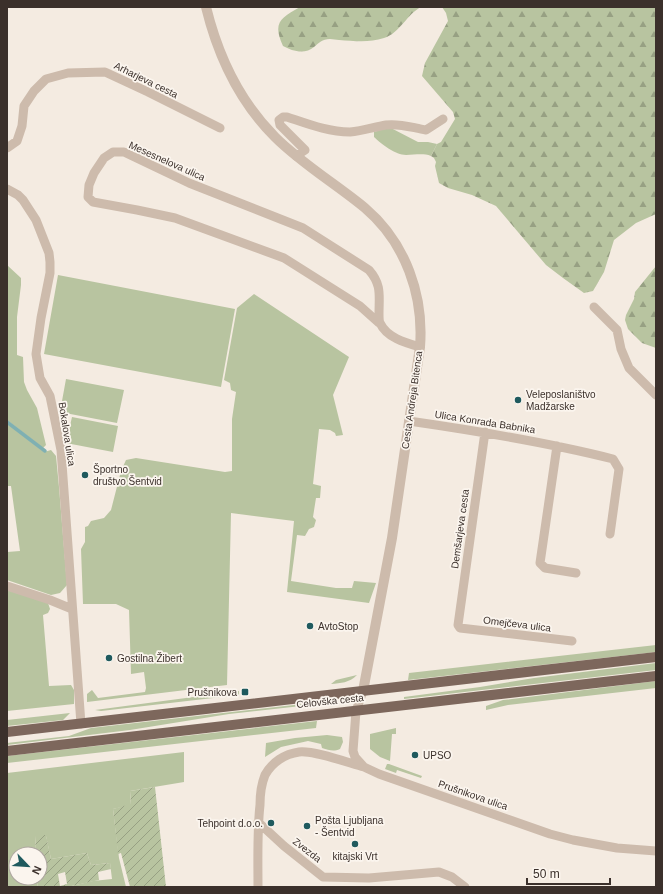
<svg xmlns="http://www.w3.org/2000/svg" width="663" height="894" viewBox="0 0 663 894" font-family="Arial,sans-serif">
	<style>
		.grass { fill: #b8c4a0 }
		.forest { fill: url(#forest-firs) }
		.garden { fill: url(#garden-furrows); fill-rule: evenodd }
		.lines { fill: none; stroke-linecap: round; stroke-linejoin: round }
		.stream { stroke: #7fb0b2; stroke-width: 3.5 }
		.minor { stroke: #cdbbac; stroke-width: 9 }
		.tertiary { stroke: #cdbbac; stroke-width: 10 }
		.primary { stroke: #7d675c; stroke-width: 10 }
		.poi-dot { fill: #1f5a5e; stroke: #fbf5ee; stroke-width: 1.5 }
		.labels { text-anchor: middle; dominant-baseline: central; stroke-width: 3.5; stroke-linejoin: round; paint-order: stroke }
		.street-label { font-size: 10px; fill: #3b302b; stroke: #fbf5ee }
		.poi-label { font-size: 10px; fill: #3b302b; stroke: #fbf5ee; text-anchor: start }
	</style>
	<defs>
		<pattern id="forest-firs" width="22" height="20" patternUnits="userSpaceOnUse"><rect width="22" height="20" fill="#b8c4a0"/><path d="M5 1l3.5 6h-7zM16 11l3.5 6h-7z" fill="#97a083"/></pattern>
		<pattern id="garden-furrows" width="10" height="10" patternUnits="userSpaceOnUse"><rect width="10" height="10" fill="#b8c4a0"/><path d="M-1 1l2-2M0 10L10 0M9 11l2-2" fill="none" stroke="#97a083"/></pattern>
	</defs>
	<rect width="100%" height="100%" fill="#f4ebe1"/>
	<path class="grass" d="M389,127L418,142H428L437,144L431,156C423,153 415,155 406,155C396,155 381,144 374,137V132Z
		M7,265L21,278V285L17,317V355L23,357L24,382L27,390L37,408L46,445L43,448L7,420Z
		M58,275L235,309L221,387L44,354Z
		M254,294L349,357L333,395L343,435L336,436L335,433L330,430L319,429L313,484L321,486L320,498H316L313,517L316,520L314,527L309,529L305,536L297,535L291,581L336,588H352L354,581L376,583L369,603L287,592L294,521L231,513L227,685L87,702V694L92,690L98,698L145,692L146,688L144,672L131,674L129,610L116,604H83L81,549L85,542V527L88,526L91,521L104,518L111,510L121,471L126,460L136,458L225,472L232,471V419L236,392L231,390L230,383L224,380L237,308Z
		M66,379L124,390L117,423L60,412Z
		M72,417L118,426L113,452L66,443Z
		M7,423L44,452L51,450L56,456L59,487L67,585L60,593L51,595L7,580V552L20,551L11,486H7Z
		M7,590L48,603L50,609L48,613L43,615L49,686L71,685L74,690V704L7,711Z
		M656,645V652L408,680L409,673Z
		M656,663V670L404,699V697L480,687L534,678Z
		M357,675C349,683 341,683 331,684L336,680Z
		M656,681V688L508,705L486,710V706L503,700Z
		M239,691V695L101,711L95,710Z
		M320,702L319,704L229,714L130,730L7,745V743L69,736L91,728Z
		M70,713L63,720L7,726V720Z
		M317,721L316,728L7,763V756Z
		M396,728V734H392L390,761L380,757L370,749V734Z
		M327,735L342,737L343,742L340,749C333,752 329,750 322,748L321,744L308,741L281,747L265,757L266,743L295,738Z
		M184,752V782L130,791L131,805L113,809L119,858L126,887H67L93,881L112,879L110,863L91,865L87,853L51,859L46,836H36L35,850L31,851L32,854H16V878H36L38,887H7V773Z
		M387,764H389L422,776L421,778L397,770L396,773L385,769Z"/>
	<path class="forest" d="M300,7H421C407,14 400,33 384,38C369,43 354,41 339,40C336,40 333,39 330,39C322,39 319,43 314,47C305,55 292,51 283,46C272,22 281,18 300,7Z
		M442,7H656V214L636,223L614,240L604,272L593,291L584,293L563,278L546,265L496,206L472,195L448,188L439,183L435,166L436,162L434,158L431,156L437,144L441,142L455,119L453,112L422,76L425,63L448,21L446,13Z
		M656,266V348L642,343L628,329L625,320L626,315L634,299L635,292Z"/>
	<path class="garden" d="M155,787L166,887H130L121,853L118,854L113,809L131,804L130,791Z
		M36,835H46L51,859L87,853L91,865L110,863L111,869L98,872L99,880L67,887H38L36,878H40V854H32L31,851L35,850ZM65,872L67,884L60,886L58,874Z"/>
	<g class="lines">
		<path class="stream" d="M7,422L45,451"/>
		<path class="minor" d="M7,148L17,141L22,126L24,106L34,91L46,79L68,73L105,72L148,92L220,128
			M296,156L305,150L280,125L279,120L283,117H287C308,124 328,132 350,132C363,131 374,127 386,125C400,123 413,128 426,130L443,119
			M7,189L18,195L23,200L36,220L49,253L50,262V273L41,318L36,354L40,378L50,396L61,450L81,724
			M594,307L617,330L621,349L629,368L656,395
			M379,323L360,306L284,258L175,218L137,210L93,202L88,197L89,185L94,173L104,158L113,152H124L189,183L303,228L369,270C382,285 379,295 379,314C379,317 379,321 380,323C387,338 406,343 420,347
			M409,421C478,431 546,442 613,459L619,469L610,534
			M485,432L458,625L460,628L572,641
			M557,446L540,563L545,568L576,573
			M7,586L50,600L72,609
			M363,691L356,711L353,751L355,757L364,767L379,774L550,834L573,840L617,848L656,851
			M258,822L284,846L323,877L369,878L439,872L452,877L465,887
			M258,887C258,860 257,832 260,805C260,794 261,785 265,775C272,762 285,754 299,752C313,750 349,763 364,767"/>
		<path class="tertiary" d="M206,7C218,56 239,101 275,137C302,164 336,184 365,208C406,243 424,296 420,347L392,538L363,691"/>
		<path class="primary" d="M7,732L656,657
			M7,751L656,676"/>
	</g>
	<g class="poi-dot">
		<circle cx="518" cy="400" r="4"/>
		<circle cx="85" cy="475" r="4"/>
		<circle cx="310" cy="626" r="4"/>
		<circle cx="109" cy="658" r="4"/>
		<rect x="241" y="688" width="8" height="8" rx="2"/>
		<circle cx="415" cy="755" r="4"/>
		<circle cx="271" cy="823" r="4"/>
		<circle cx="307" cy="826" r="4"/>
		<circle cx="355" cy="844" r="4"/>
	</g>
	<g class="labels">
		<g class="street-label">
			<text transform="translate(146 80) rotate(26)">Arharjeva cesta</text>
			<text transform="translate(167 161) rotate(24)">Mesesnelova ulica</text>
			<text transform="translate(412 400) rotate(-82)">Cesta Andreja Bitenca</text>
			<text transform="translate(485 422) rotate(9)">Ulica Konrada Babnika</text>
			<text transform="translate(67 434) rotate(81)">Bokalova ulica</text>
			<text transform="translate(460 529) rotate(-82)">Demšarjeva cesta</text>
			<text transform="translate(517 624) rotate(7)">Omejčeva ulica</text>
			<text transform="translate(330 701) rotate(-6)">Celovška cesta</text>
			<text transform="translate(473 795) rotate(19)">Prušnikova ulica</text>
			<text transform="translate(307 850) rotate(38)">Zvezda</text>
		</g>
		<g class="poi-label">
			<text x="526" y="394">Veleposlaništvo<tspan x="526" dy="12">Madžarske</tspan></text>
			<text x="93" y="469">Športno<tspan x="93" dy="12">društvo Šentvid</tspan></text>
			<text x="318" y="626">AvtoStop</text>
			<text x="117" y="658">Gostilna Žibert</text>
			<text x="237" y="692" text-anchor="end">Prušnikova</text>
			<text x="423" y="755">UPSO</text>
			<text x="315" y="820">Pošta Ljubljana<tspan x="315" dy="12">- Šentvid</tspan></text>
			<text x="263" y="823" text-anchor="end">Tehpoint d.o.o.</text>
			<text x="355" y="856" text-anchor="middle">kitajski Vrt</text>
		</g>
	</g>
	<rect width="663" height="894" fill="none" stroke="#3b302b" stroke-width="16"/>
	<g transform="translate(28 866) rotate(115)"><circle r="19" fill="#fbf5ee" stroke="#aea6a0"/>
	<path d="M0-3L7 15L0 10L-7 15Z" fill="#1f5a5e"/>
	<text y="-6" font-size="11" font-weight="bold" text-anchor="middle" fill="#3b302b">N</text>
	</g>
	<path d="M527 878v6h83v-6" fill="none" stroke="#3b302b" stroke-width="2"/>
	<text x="533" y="878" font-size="12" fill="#3b302b" stroke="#fbf5ee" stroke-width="3" paint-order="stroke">50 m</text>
</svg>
